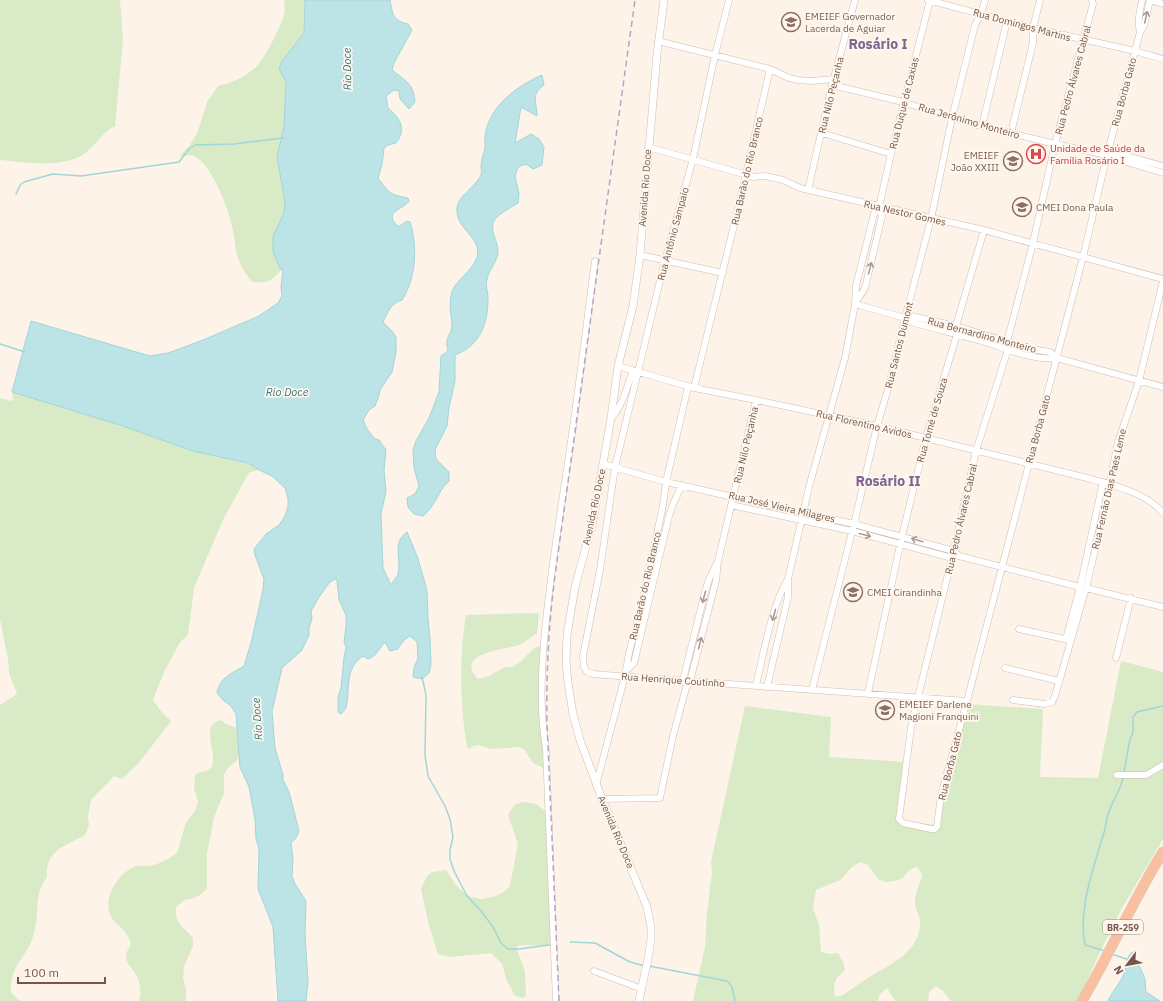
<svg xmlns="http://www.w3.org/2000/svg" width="1163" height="1001" viewBox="0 0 1163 1001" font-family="'IBM Plex Sans',sans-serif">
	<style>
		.green { fill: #d8ebc6; fill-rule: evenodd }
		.water { fill: #bce4e7; stroke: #a2d5d9 }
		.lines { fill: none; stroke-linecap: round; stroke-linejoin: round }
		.stream { stroke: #a2d5d9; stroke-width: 1.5 }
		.minor-casing { stroke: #d1bcb0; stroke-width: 7 }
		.tertiary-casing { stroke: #d1bcb0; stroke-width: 8 }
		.trunk-casing { stroke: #d9d0cd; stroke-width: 11 }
		.minor { stroke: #fff; stroke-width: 6 }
		.tertiary { stroke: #fff; stroke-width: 7 }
		.trunk { stroke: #f8c0a0; stroke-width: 10 }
		.rail { stroke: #b5a5c7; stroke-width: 1.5; stroke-dasharray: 6 4; stroke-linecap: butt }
		.oneway { stroke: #ad9a93 }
		.labels { text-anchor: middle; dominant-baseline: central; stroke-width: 3.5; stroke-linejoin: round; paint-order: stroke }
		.shield { fill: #fff7ee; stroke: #a0877c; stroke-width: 1 }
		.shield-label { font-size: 9px; font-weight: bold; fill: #77574b }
		.education-label { font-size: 10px; fill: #785e54; stroke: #fff7ee; text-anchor: start }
		.street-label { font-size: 10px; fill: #77574b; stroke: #fff7ee }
		.health-label { font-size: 10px; fill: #be3a42; stroke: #fff7ee; text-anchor: start }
		.water-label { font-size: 11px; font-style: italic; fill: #3f777c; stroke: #fff7ee }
		.district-label { font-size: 14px; font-weight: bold; fill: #7f6393; stroke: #fff7ee }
	</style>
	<rect width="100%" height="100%" fill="#fdf3e8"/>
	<path class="green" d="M0,0H120L123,39L115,127C105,127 92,152 79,157C53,168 27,162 0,160Z
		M284,0H305L304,33L282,61L279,69L286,82L284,127L277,156L285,202L284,213L273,252L281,270C271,282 268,283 252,282C247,275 241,267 238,258C235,250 235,240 233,231C230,213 211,159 191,155C188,155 182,156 179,157L189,146L197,134L207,102L218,86C232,83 245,77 256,67C264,60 281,26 284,15C285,10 285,5 284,0Z
		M12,392L120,425L193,451L248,463L259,470L250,472L247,476L223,520L194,588L188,635L180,642L164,672L153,700L161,711L171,721L138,764L122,779L114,776L91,800L88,817L89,825L85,835C65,846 45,850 47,877C33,895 40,913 34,933C28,957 9,965 11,993L20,1001H0V705L17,694L9,673L8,659L0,619V398L11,401L13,400Z
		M539,613L537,633C531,637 525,642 519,645C505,650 453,653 478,679L489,676L505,667H513L521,661L534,648L543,645L546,769L533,763L524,749L519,747L491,749L478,745L473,746L469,749L467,747C460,706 459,656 466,615Z
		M1121,661L1163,672V839L1122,908L1099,954L1078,1001H951L943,991L936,986L929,992L928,1001H895L887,988L880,994L878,1001H693L705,947L707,913L712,872L711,862L745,706L831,717L829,757L906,762L900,821L936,825L965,704L1041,709L1043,711L1040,774L1041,777L1098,778ZM860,862L868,865L878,879L886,882L895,881L903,878L909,870L917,867L922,874C921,883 915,893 915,900C914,910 922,917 920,926C917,953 891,964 871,976C861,982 852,989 843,995L835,997C833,984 834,979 845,970L843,962L838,953L829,954L821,952L819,925L813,908L816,890L840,880L852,867Z
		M221,720L226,724L237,728L239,758L227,769L224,775V793L214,817L207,854V889L200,895L191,899L184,900L176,907C175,926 183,925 193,938V946L184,966L183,978L186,990V1001H139C142,990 140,980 133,970C130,966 126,962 126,956C126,952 129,948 131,944C128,929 113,925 109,912C105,894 120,871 137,866C141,865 145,866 149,866C159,865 169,858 177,853L186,822L195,811L198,801L194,789L195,775C199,772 207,771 209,770C223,759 196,726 221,720Z
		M525,802L536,804L548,813L554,946L520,945L516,947L525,971L526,996L522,998L515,996L507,981L502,964L491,953L449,957L438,954L429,925L421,889L427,876L432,872L446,870L455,884L463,892L471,897L481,899L493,897L502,893L510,886L518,844L508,815L515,804Z"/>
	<path class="water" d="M305,0H390C393,15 392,20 408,24L412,30L394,63L392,70C404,80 414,83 415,102L409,109L400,99L399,91L394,90L386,96L388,108C400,118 407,129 396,143L388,145L384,148L382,165L378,178C389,192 389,195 408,198L409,201C404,208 396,208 392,216L393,221L397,226H400L407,221L410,222C418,246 416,279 402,300C391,303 388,312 383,322L392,331L396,337V352L392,372L380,390L379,395L375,406L369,410L363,420L367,429L375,439L379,440L386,450L384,470L386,491L381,514L383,568L391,585C393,581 397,577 398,574C402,557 391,544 407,532L417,556L425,583L427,592L428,619L430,637L431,664L429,673L422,679L413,677L414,667L418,659L417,642L410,636L403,641L398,649L390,651L385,642C379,648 377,656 368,659L363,656C339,671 355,705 341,714L338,712V697L341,688L344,658L346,647L344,642L346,627V615L339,600L337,580L335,579L330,582L319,597L311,611L312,619L309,628V635L302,650L282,668L272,711L275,748L283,775V780L289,792L299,831L296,838L291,843L293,859L292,876L295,884L306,901L305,934L308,982L306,1001H278L273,927L258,889L259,849L256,839L255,819L249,787L240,767L236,714L231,706L223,700L217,693C220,677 231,674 244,666L251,643L263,590L264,579L255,555L254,549L266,534L279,525L285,516L288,507V498L285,488L272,476L259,470L248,463L193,451L120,425L12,392L31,321L150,356L168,353L203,340L259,316L278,303L282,296L281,287L283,268L281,270L273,252V236L284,213L285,202L277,156L284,127L286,82L279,69L282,61L304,33Z
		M542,75L544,85C530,95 537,102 537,116L521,107L515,143L531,134L539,139L544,147L542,165L533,169L526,164L518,167L515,176L519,194L518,203C512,207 499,214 495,219C488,229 498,241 498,251C498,262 488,270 487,280C485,286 488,291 488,298C488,323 481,345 455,355V381L449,408L447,426L435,450L436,459L449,472V481C437,492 437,504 423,516L414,514L408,507L407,498L415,494L419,486L414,468L413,450L416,441L429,418L439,392L441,356L448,351C448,348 446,344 447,342C447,336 452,333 452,325C451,313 448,301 453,289C459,278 473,270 477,257C482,238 458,230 457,212C455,197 475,188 481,175C482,172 481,169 481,166C481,160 484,154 485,148C486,144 484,140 485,136C489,106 517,86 542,75Z
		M1132,952L1134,953L1145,979L1146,992L1160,1001H1108C1112,991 1121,983 1124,973C1127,965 1126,957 1132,952Z"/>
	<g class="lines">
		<path class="stream" d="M16,194L20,185L24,182L53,174L81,176L179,162L189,149L195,145L234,144L283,138
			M0,344L25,352
			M422,677L426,695L425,755L428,776L445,806L450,819L453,837L450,850V859L454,871L467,896L481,911L493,927L501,943L508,949H519L549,945
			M1124,772L1130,739L1133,733V717L1137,712L1163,706
			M570,942L595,943L630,962L645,966
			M1105,951L1085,945C1078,910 1093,869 1103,836C1106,827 1106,817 1110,809C1114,798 1121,789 1123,778
			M1112,954L1129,960
			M649,966L727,981L732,987L735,1001"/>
		<defs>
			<path id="minor" d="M729,0L715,55L693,159L665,260L615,467L600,570L583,656L584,667L587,672L594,674L605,675L967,701
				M928,0L1033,28L1135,51L1163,59
				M1150,0L1163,4
				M1140,32C1137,21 1140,11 1142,0
				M658,41L770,69L789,78L798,80L811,81L834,79
				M832,85L903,102L952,118L982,126L1055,144L1107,155L1113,158L1163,173
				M982,126L1007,21
				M822,133L891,154
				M1011,133L1033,43V28L1040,0
				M648,147L754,177L765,176L783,180L800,188L984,230L1163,279
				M1107,155L1115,153L1163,166
				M808,190L832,85L855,0
				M640,255L723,273
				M856,302L865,288L882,216L879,207
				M855,304L905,318L911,322C936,329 960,335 985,342C1008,349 1033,361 1057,358L1163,387
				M905,318L911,316L956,326L1031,349L1050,352L1057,358
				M956,326L984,230
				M1007,342L1033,243L1055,144L1093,4L1092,0
				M1008,349L976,451L952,558L918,697L911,728L899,819L903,823L931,829H935L937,827L941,795L967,701L1083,257L1107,155L1135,51L1140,32L1144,26L1150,0
				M618,366L694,388L756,400L877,426L1087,478C1113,485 1145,492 1163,513
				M694,388L737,213L770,69
				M611,418C622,408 628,384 633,370
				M603,464L666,482L854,524L954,551L959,556L1080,587
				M731,505L852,531L952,558L955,557
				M1086,588L1163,607
				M1019,629L1069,640
				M1066,639L1080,587L1103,482
				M1116,658L1131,598
				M1005,668L1059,681
				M626,669L629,668L634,663L669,516L673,504L682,485
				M684,682L683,680L705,592L709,579L718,561L756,400
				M756,685C764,653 771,607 788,579
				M767,687L788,597V579L809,487L845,358L855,304L856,286L874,214L879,207L891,154L930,0
				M812,690L854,524L877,426L888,389L905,318L931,219L952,118L975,25L981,14L985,0
				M868,693L902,536L926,438L957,334
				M1013,700L1045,704L1052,702L1055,696L1086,588L1100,529L1118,442L1139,381L1163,281
				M1117,775H1146L1163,765
				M596,785L625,676L629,653L643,599L663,505L666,482L688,387
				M602,799L660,798L673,736L686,688L690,681L716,581L718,561
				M594,971L642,989
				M556,1001L546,750C540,711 541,681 544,642C549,581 559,522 568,462C578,395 586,328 595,261"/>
			<path id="tertiary" d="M639,1001L649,954L651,938V927L647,907L602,799L580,740L573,714L568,683L566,662L567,635L575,587L593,521L611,418L618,366L633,306L640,255L657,54L664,0"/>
			<path id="trunk" d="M1082,1001C1111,952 1133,900 1163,852"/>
		</defs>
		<use href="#minor" class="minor-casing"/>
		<use href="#tertiary" class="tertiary-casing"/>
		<use href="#trunk" class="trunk-casing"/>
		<use href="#minor" class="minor"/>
		<use href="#tertiary" class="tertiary"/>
		<use href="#trunk" class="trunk"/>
		<path class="rail" d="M559,1001L547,723C546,671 549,619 556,568L635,0"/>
	</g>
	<defs><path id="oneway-shaft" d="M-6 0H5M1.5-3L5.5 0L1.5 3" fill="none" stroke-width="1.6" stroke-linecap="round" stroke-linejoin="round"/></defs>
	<g class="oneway">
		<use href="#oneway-shaft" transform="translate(1146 17) rotate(-78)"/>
		<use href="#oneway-shaft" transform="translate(870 268) rotate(-76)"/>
		<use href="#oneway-shaft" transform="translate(865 535) rotate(15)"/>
		<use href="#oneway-shaft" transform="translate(917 540) rotate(-163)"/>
		<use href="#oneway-shaft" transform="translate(704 597) rotate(105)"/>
		<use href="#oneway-shaft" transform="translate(774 615) rotate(105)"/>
		<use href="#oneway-shaft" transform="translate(700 643) rotate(-76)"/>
	</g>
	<defs>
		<symbol id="school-ring" viewBox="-11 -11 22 22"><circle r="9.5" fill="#fff7ee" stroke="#8d6e63" stroke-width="1.5"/><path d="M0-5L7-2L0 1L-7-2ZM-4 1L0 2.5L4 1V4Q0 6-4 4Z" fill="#8d6e63"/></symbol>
		<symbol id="hospital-ring" viewBox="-11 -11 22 22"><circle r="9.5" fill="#fff7ee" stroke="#e0444e" stroke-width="1.5"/><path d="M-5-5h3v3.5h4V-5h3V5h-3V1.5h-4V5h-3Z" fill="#e0444e"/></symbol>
	</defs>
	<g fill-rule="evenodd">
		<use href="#school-ring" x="780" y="11" width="22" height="22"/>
		<use href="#hospital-ring" x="1025" y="143" width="22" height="22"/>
		<use href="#school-ring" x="1002" y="150" width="22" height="22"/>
		<use href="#school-ring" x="1011" y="196" width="22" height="22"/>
		<use href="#school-ring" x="842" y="581" width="22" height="22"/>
		<use href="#school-ring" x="874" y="699" width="22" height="22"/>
	</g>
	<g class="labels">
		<rect class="shield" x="1103" y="920" width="40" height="14" rx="3"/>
		<g class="shield-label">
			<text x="1123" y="927">BR-259</text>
		</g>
		<g class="education-label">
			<text x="805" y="16">EMEIEF Governador<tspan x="805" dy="12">Lacerda de Aguiar</tspan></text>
			<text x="999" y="155" text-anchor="end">EMEIEF<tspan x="999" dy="12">João XXIII</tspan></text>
			<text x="1036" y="207">CMEI Dona Paula</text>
			<text x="867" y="592">CMEI Cirandinha</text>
			<text x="899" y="704">EMEIEF Darlene<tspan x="899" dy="12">Magioni Franquini</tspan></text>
		</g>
		<g class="street-label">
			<text transform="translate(1022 25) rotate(15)">Rua Domingos Martins</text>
			<text transform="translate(1073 80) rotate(-75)">Rua Pedro Álvares Cabral</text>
			<text transform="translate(1124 92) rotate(-75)">Rua Borba Gato</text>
			<text transform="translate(831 95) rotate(-76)">Rua Nilo Peçanha</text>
			<text transform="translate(904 103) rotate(-76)">Rua Duque de Caxias</text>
			<text transform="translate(969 121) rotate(16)">Rua Jerônimo Monteiro</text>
			<text transform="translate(747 171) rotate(-77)">Rua Barão do Rio Branco</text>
			<text transform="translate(645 188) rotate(-86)">Avenida Rio Doce</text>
			<text transform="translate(905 213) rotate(13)">Rua Nestor Gomes</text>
			<text transform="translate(673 234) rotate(-75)">Rua Antônio Sampaio</text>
			<text transform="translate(982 335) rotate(15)">Rua Bernardino Monteiro</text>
			<text transform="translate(899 345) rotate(-76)">Rua Santos Dumont</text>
			<text transform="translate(932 420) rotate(-74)">Rua Tomé de Souza</text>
			<text transform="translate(864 424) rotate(13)">Rua Florentino Avidos</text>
			<text transform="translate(1038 429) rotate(-75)">Rua Borba Gato</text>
			<text transform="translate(746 445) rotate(-77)">Rua Nilo Peçanha</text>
			<text transform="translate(1109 489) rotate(-77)">Rua Fernão Dias Paes Leme</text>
			<text transform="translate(594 507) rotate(-78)">Avenida Rio Doce</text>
			<text transform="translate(782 507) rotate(13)">Rua José Vieira Milagres</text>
			<text transform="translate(961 519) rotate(-77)">Rua Pedro Álvares Cabral</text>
			<text transform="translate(645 586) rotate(-77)">Rua Barão do Rio Branco</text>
			<text transform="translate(673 680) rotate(4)">Rua Henrique Coutinho</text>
			<text transform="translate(950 766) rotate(-76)">Rua Borba Gato</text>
			<text transform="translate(616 832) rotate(67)">Avenida Rio Doce</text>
		</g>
		<g class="health-label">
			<text x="1050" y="148">Unidade de Saúde da<tspan x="1050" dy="12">Família Rosário I</tspan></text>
		</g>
		<g class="water-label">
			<text transform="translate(347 69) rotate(-91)">Rio Doce</text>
			<text x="287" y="392">Rio Doce</text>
			<text transform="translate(257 719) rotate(-94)">Rio Doce</text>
		</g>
		<g class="district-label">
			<text x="878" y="44">Rosário I</text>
			<text x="888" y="481">Rosário II</text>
		</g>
	</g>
	<g transform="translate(1127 965) rotate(238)" stroke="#fff7ee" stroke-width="3" paint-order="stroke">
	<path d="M0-3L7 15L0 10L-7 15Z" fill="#77574b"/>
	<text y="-6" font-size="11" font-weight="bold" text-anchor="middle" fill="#77574b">N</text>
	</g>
	<path d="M18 977v6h87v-6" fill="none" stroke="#77574b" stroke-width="2"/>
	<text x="24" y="977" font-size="12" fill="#77574b" stroke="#fff7ee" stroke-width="3" paint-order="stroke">100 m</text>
</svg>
